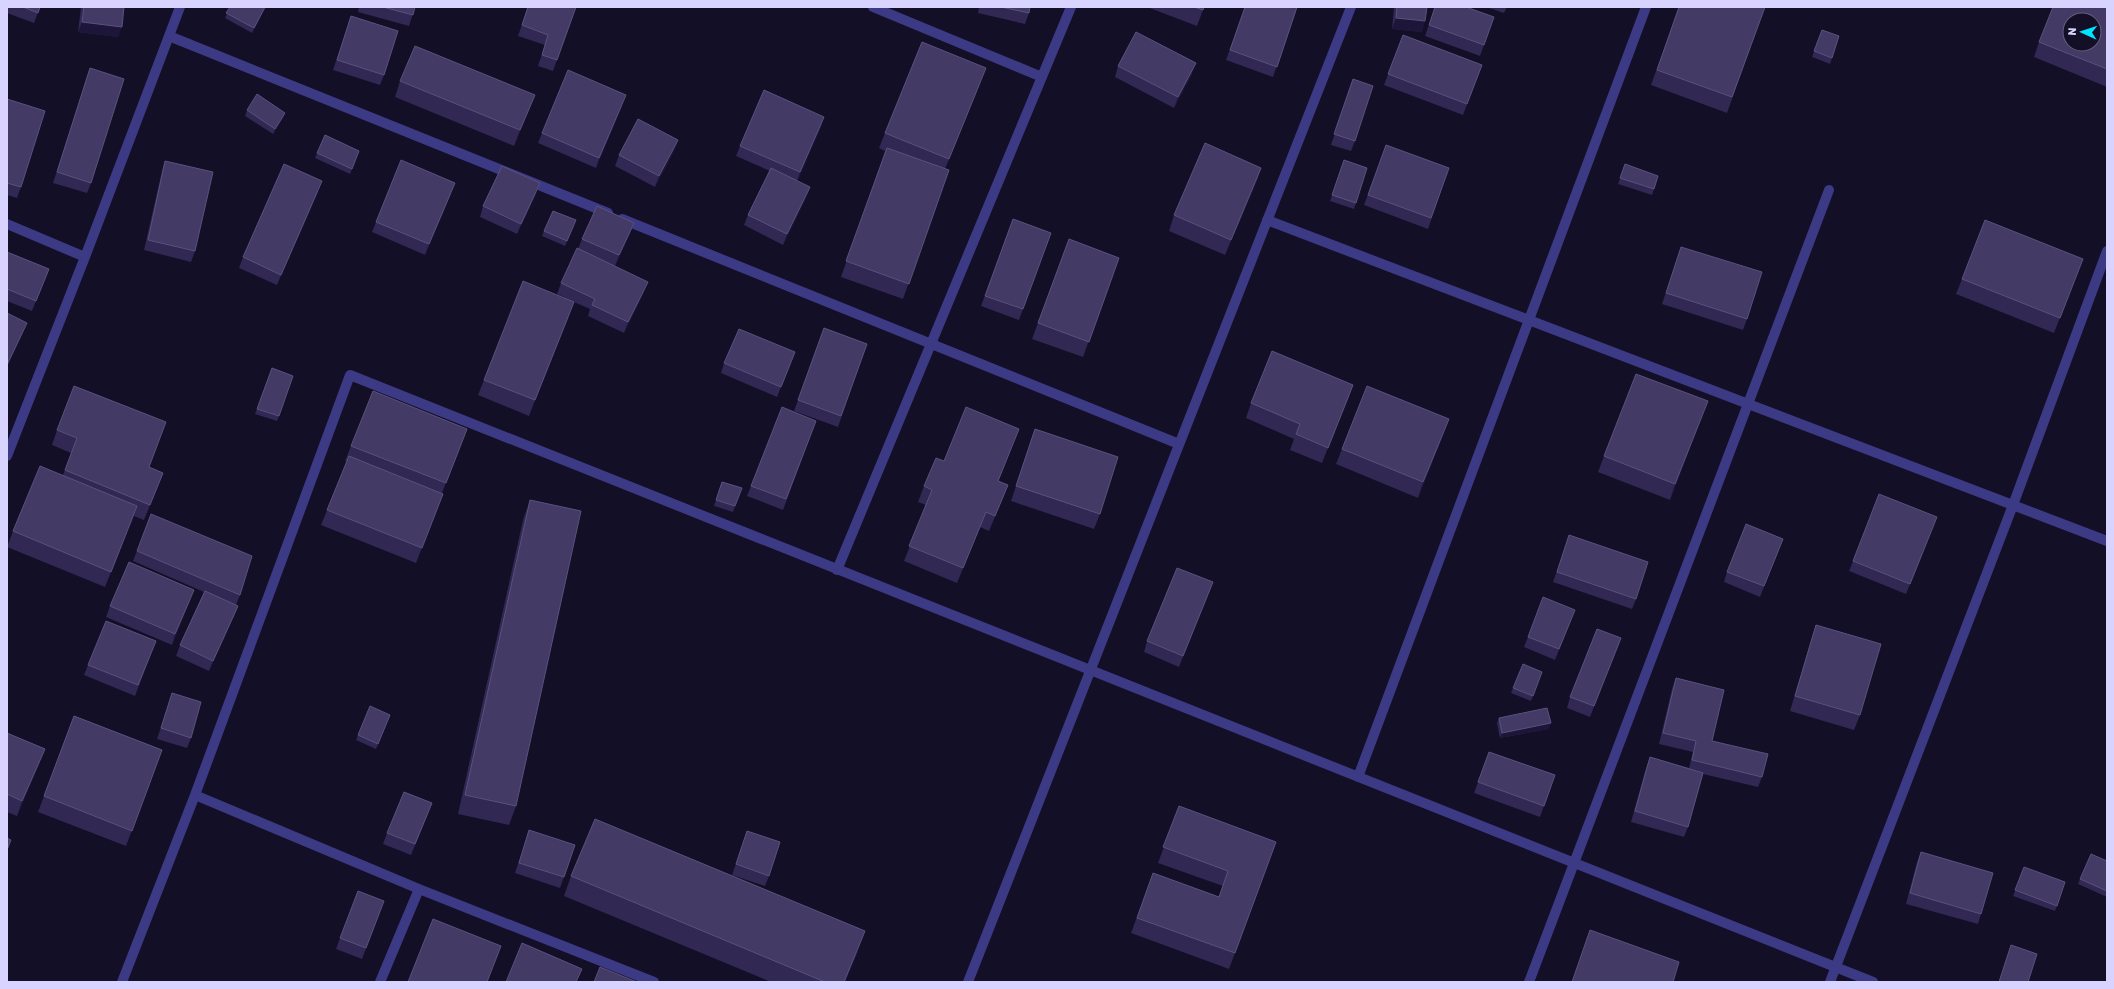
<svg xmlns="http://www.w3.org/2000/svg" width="2114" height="989" viewBox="0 0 2114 989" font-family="Rubik,sans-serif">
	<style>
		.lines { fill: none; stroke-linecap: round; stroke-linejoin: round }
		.minor { stroke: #3d3a85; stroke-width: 10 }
		.wall { fill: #312854 }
		.shaded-wall { fill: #1d163a }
		.building { fill: #433a66; stroke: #5a527e; fill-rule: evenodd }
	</style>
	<rect width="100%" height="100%" fill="#130f26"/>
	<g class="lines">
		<path class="minor" d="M873,7L1042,77
			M169,36L608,213
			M622,219L1179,444
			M1267,220L2107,541
			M7,224L85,257
			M7,456L85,257L180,7
			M837,570L1071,7
			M1358,777L1646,7
			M195,795L419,889L654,982
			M122,982L195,795L350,375L1873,982
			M380,982L419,889
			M968,982L1351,7
			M1529,982L1829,190
			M1830,982L2013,505L2107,251"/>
	</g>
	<path class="wall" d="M7,7H40L34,23L7,13Z
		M81,7H124L118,37L78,32Z
		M230,7H266L252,33L225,18Z
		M359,7H415L409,26L358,12Z
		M528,7H576L553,71L538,66L545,45L518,36Z
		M979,7H1030L1029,13L1025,24L978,13Z
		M1147,7H1204L1197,26Z
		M1245,7H1297L1273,77L1226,60Z
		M1394,7H1427L1422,32L1392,29Z
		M1435,7L1494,17L1480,56L1425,36Z
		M1486,7H1507L1504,13Z
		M1679,7H1765L1727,113L1651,85Z
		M2107,7V87L2034,57L2039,42Z
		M351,16L384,75L380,85L333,70Z
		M1822,30L1839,36L1830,64L1812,57Z
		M1403,35L1482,65L1463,115L1384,85Z
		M1118,66L1192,74L1174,108L1115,77Z
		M90,68L91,183L87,193L53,183Z
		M1353,79L1355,141L1351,151L1331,145Z
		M400,81L535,95L514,146L395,97Z
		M980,83L945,169L949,170L903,299L841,277L885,151L879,148L885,133Z
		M7,99L21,187L17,198L7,195Z
		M622,106L596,168L538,143L542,133Z
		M247,110L285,113L283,118L273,134L245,116Z
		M824,117L821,127L797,181L810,187L806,198L783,245L744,225L748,215L770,171L736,156L740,146Z
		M325,135L359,151L350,174L315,158Z
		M678,140L674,151L655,187L615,166L619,155Z
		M1386,145L1449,168L1428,229L1364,205Z
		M1344,160L1367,168L1354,209L1330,201Z
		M165,161L195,251L191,262L144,250L162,171Z
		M1625,164L1658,176L1652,195L1618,184Z
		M1261,168L1256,183L1225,255L1169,231L1174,215Z
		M318,192L277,285L239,268L243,257Z
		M451,194L425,255L372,232L376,222Z
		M536,194L517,234L480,217L483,206Z
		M1013,219L1051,233L1019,320L981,306Z
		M634,223L630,234L615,266L644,292L624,333L588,316L590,309L574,302L529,416L478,395L484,380L570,300L557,294L561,283L578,249L582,239Z
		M574,226L565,246L542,236L544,231Z
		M1069,239L1119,258L1083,357L1032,339Z
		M1681,247L1747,319L1743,330L1662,304Z
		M7,252L49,269L32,311L7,301Z
		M2077,274L2054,333L1956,294L1962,279Z
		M824,328L867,344L838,427L794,411Z
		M795,352L777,397L721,373L724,363Z
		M272,368L293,376L277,421L255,414Z
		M1353,385L1322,463L1290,450L1294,439L1246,418L1251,403Z
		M1702,416L1670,500L1598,472L1604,456Z
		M816,421L783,510L747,496L751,486Z
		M467,429L442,493L443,494L437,509L416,563L321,525L347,461H345L351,446Z
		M1035,429L1100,514L1094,529L1011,501Z
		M57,430L149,467L157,488L144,520L134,516L105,587L7,547L13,531L63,475L71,453L52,445Z
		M1443,435L1418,498L1336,464L1342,449Z
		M1013,444L998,481L1008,485L1002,500L989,531L980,527L957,583L904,561L926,505L918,502L924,486L944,461Z
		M722,482L742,488L733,512L714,506Z
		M530,500L516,806L509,825L458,814L523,520Z
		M1933,527L1906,594L1849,571L1853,561Z
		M1569,535L1636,599L1632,609L1553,582Z
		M1783,539L1760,597L1724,582L1727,572Z
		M137,551L240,595L236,605L238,606L234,616L209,671L176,656L180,645L204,592L133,561Z
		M1213,582L1179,667L1144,652L1147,641Z
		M194,590L172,645L106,617L110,606Z
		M1575,610L1555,660L1524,647L1528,637Z
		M1816,625L1860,715L1854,730L1790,711L1811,640Z
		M1621,638L1590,717L1567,708L1570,697Z
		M156,641L135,696L84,675L88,665Z
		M1523,664L1542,672L1531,701L1511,693Z
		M1676,678L1712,741L1762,777L1758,787L1703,774L1688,827L1684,837L1631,822L1646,768L1650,757L1689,768L1693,752L1659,744L1672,689Z
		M172,693L191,738L187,748L157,739Z
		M390,715L376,749L356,740L358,735Z
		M74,716L162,750L126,846L38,812Z
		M1499,718L1549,729L1500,738L1497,723Z
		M7,733L45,749L39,764L17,816L7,812Z
		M1489,752L1555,775L1540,817L1474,793Z
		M1179,806L1276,842L1229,969L1131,933L1153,873L1219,897L1223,886L1158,863Z
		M428,814L411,855L383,844L387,833Z
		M529,830L564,877L560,888L515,873Z
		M747,831L769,876L765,886L732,875Z
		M1921,852L1981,914L1978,924L1906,904L1917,862Z
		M2107,861V897L2078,884L2080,879Z
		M2024,867L2065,882L2055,911L2013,896Z
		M571,876L858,951L845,982H771L564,896Z
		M384,901L362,959L336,949L340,938Z"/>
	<path class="shaded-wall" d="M265,7H266L252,33L254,28Z
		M1396,18L1425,21L1422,32L1392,29Z
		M82,22L122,27L118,37L78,32Z
		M1196,63L1192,74L1174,108L1178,97Z
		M535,95L529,110L514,146L520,130Z
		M626,95L622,106L596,168L599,158Z
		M285,113L283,118L273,134L275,129Z
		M824,117L821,127L797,183L800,172Z
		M678,140L674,151L655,187L659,176Z
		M1261,168L1256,183L1225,255L1231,240Z
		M322,181L318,192L277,285L281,275Z
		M455,183L451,194L425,255L429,244Z
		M540,183L536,194L517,234L521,224Z
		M810,187L806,198L783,245L787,234Z
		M634,223L630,234L615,266L619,255Z
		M49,269L45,280L32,311L36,301Z
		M648,282L644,292L624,333L628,322Z
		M574,302L569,317L529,416L535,400Z
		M27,323L23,333L7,367V365Z
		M1353,385L1348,400L1322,463L1328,448Z
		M1708,401L1702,416L1670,500L1675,484Z
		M1449,419L1443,435L1418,498L1423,482Z
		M467,429L462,444L440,499L446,483Z
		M137,506L132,522L105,587L111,572Z
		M1213,582L1209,593L1179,667L1183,656Z
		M194,590L190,601L172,645L175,634Z
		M238,606L234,616L209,671L213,661Z
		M1551,723L1549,729L1500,738L1502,733Z
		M45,749L39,764L17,816L22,801Z
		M865,931L858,951L845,982H844Z"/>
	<path class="building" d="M23,7H40L38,13Z
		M84,7H124L122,27L82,22Z
		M230,7H265L254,28L226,13Z
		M383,7H415L413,15Z
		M528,7H576L557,60L542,55L548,35L522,25Z
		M1001,7H1030L1029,13Z
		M1194,7H1204L1203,10Z
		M1245,7H1297L1277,67L1230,50Z
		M1397,7H1427L1425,21L1396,18Z
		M1435,7H1466L1494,17L1484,45L1429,25Z
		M1679,7H1765L1732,97L1657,70Z
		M2053,7H2107V69L2039,42ZM2070,20H2094V44H2070Z
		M351,16L398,31L384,75L337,60Z
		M1822,30L1839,36L1832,58L1814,51Z
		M1136,32L1196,63L1178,97L1118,66Z
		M1403,35L1482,65L1467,104L1388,74Z
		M922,42L986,68L949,159L885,133Z
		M415,46L535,95L520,130L400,81Z
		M90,68L124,79L91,183L57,172Z
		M568,70L626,95L599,158L542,133Z
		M1353,79L1373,86L1355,141L1334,134Z
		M764,90L824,117L800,172L740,146Z
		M257,94L285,113L275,129L247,110Z
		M7,99L45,111L21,187L7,183Z
		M638,119L678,140L659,176L619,155Z
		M325,135L359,151L352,169L317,153Z
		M1205,143L1261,168L1231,240L1174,215Z
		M1386,145L1449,168L1431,218L1368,195Z
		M887,148L949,170L909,284L846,261Z
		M401,160L455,183L429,244L376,222Z
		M1344,160L1367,168L1356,203L1332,195Z
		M165,161L213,172L195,251L148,240Z
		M284,164L322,181L281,275L243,257Z
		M1625,164L1658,176L1654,189L1620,178Z
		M502,166L540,183L521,224L483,206Z
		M771,168L810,187L787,234L748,215Z
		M597,206L634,223L619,255L582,239Z
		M553,211L576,220L567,241L544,231Z
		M1013,219L1051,233L1023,309L985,296Z
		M1985,220L2083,259L2060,318L1962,279Z
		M1069,239L1119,258L1089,342L1038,323Z
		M1681,247L1762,272L1747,319L1666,293Z
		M577,248L648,282L628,322L592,305L595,299L561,283Z
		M7,252L49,269L36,301L7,289Z
		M523,281L574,302L535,400L484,380Z
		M7,313L27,323L7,365Z
		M824,328L867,344L841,416L798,400Z
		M739,329L795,352L781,387L724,363Z
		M1272,351L1353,385L1328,448L1296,434L1300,424L1251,403Z
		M272,368L293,376L279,416L257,409Z
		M1636,374L1708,401L1675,484L1604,456Z
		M74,386L166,422L149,467L163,473L150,505L65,470L77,438L57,430Z
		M1367,386L1449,419L1423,482L1342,449Z
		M373,391L467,429L446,483L351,446Z
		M782,407L816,421L786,499L751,486Z
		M966,407L1019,429L998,481L1008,485L995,516L986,512L963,568L909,546L932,490L924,486L936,458L944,461Z
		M1035,429L1118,457L1100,514L1016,486Z
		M349,456L443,494L422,548L327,510Z
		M40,466L137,506L111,572L13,531Z
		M722,482L742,488L735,506L716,500Z
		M1879,494L1937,517L1910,584L1853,561Z
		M530,500L581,511L516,806L465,795Z
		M151,514L252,556L240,595L137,551Z
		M1746,524L1783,539L1764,586L1727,572Z
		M1569,535L1648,562L1636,599L1557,572Z
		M129,562L194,590L175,634L110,606Z
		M1177,568L1213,582L1183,656L1147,641Z
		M205,591L238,606L213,661L180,645Z
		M1543,597L1575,610L1559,649L1528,637Z
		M106,621L156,641L138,685L88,665Z
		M1816,625L1881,644L1860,715L1795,696Z
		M1597,629L1621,638L1594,706L1570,697Z
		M1523,664L1542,672L1533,696L1513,688Z
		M1676,678L1724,690L1712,741L1768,754L1762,777L1692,760L1696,741L1663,733Z
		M172,693L201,702L191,738L161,728Z
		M370,706L390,715L378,744L358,735Z
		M1547,708L1551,723L1502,733L1499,718Z
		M74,716L162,750L132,831L44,796Z
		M7,733L45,749L22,801L7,794Z
		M1489,752L1555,775L1544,806L1478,782Z
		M1650,757L1703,773L1688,827L1635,811Z
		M404,792L432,803L415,844L387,833Z
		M1179,806L1276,842L1235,953L1137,918L1153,873L1219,897L1228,871L1163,847Z
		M595,819L865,931L844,982H825L571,876Z
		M529,830L575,845L564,877L519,863Z
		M747,831L780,842L769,876L736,864Z
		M7,838L11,840L7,850Z
		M1921,852L1993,873L1981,914L1910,893Z
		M2091,854L2107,861V891L2080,879Z
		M2024,867L2065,882L2057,906L2015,890Z
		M358,891L384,901L366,948L340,938Z
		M433,919L501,946L487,982H408Z
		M1590,930L1679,962L1673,982H1572Z
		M522,943L582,969L576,982H506Z
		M2011,945L2037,954L2028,982H1999Z
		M600,967L637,982H594Z"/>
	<rect width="2114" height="989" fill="none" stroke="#d9d4ff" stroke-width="16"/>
	<g transform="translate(2082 32) rotate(273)"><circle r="19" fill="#130f26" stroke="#625e7d"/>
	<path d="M0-3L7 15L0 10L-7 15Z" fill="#00e5ff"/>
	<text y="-6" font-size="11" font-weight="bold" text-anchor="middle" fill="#d9d4ff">N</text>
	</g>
</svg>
